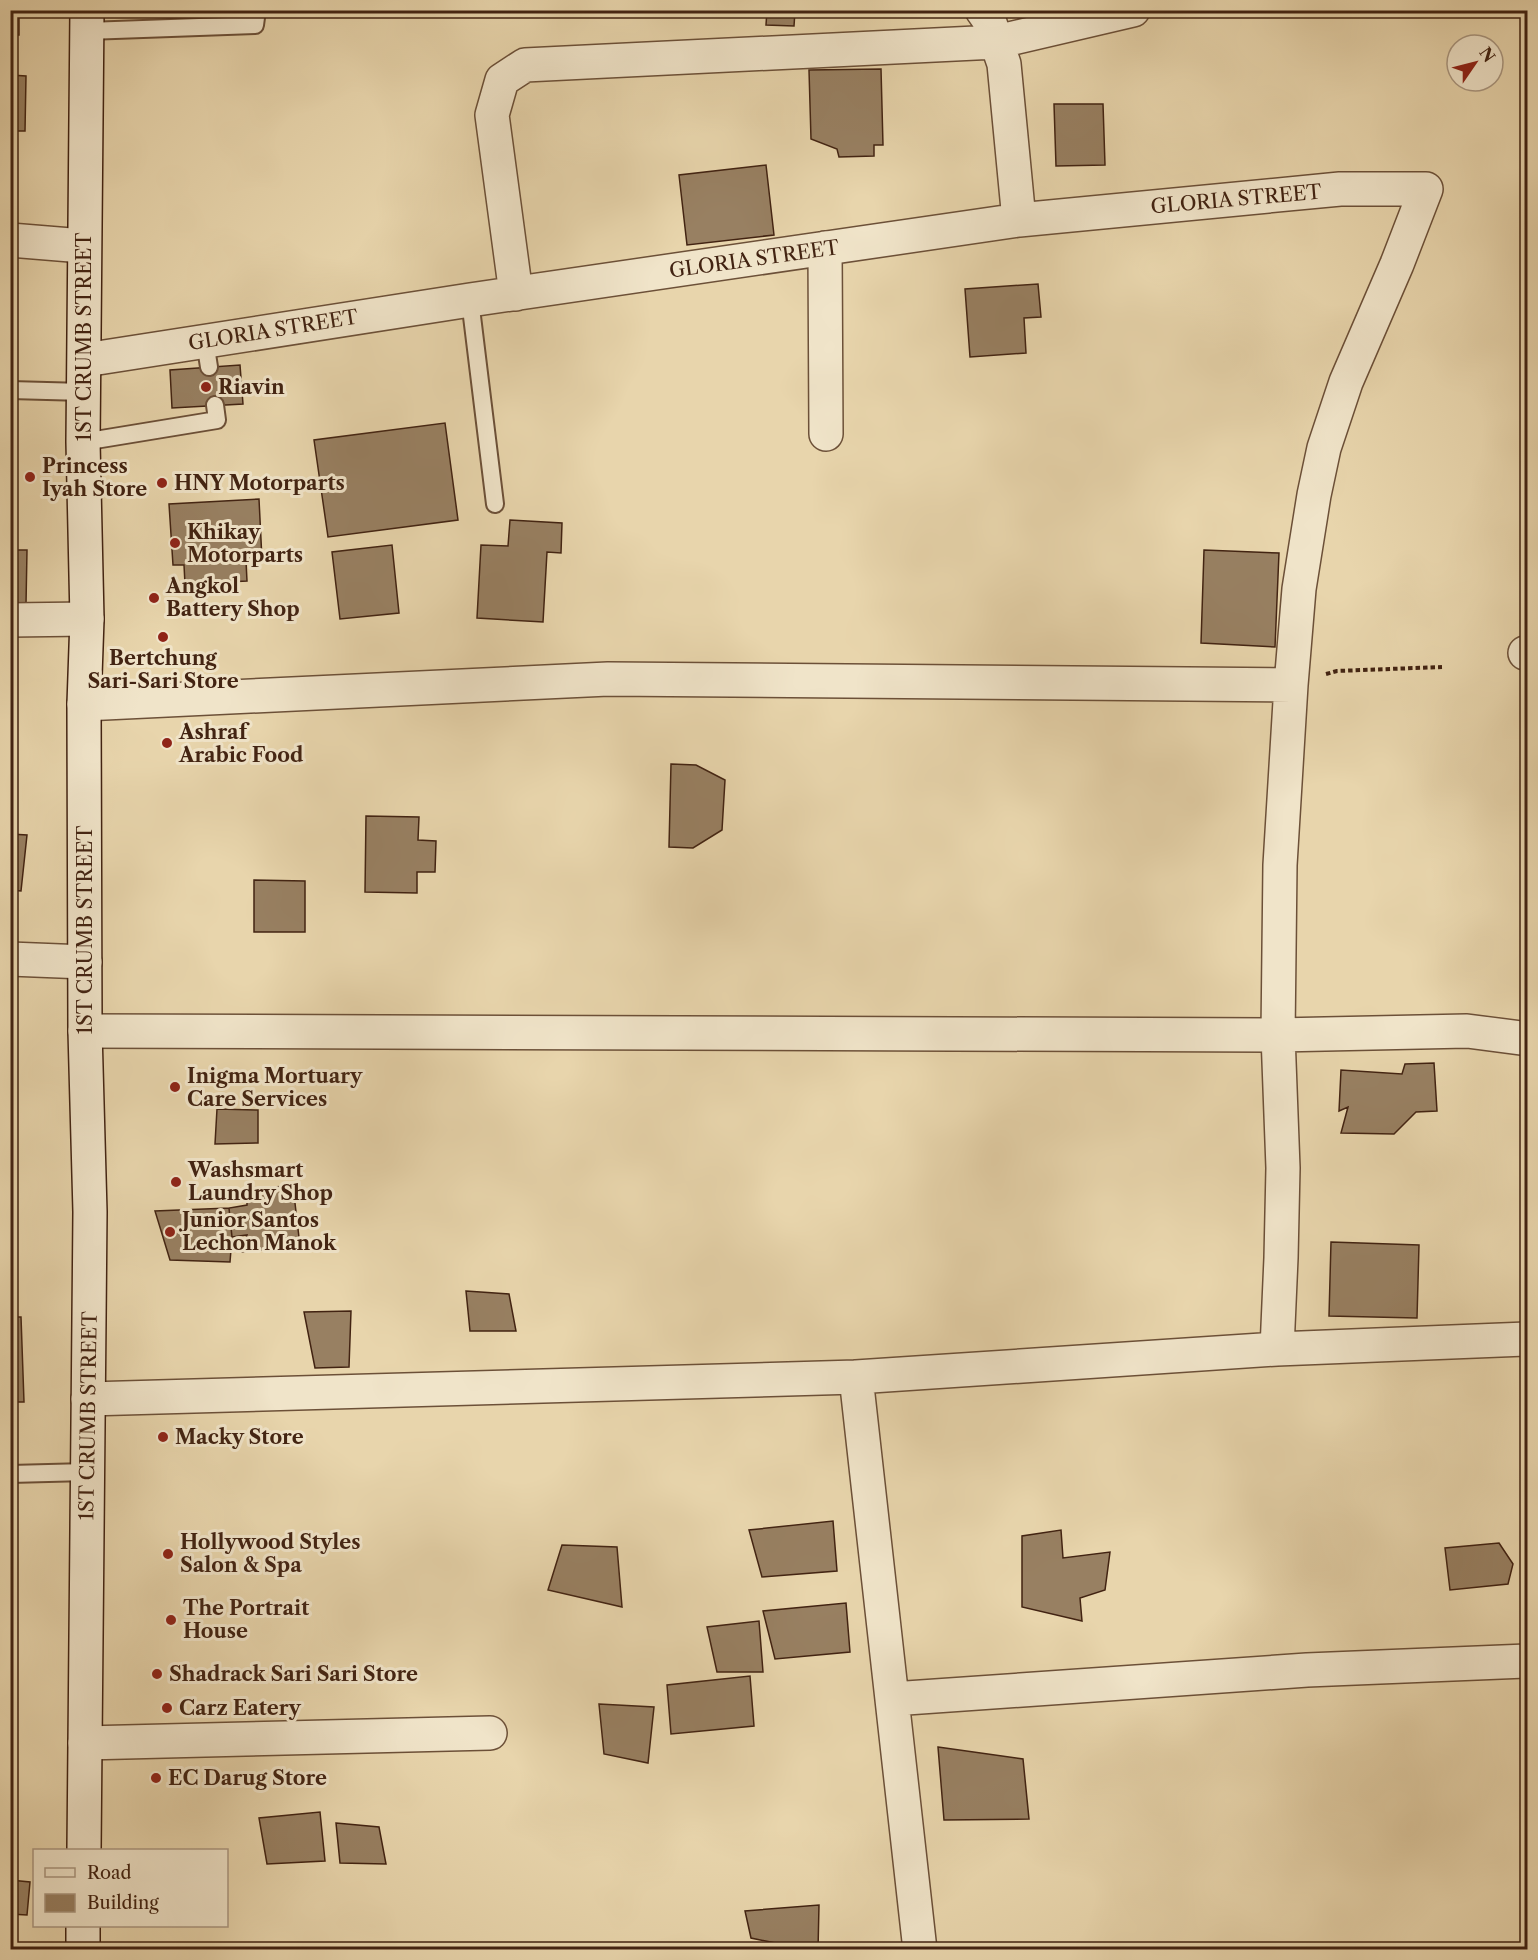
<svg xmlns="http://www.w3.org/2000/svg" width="1538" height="1960" viewBox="0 0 1538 1960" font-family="'Libre Caslon Text',serif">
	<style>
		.building { fill: #988062; stroke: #422312; stroke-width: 1.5 }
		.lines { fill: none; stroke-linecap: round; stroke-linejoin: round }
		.service-casing { stroke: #6c5038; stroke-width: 20 }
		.minor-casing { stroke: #6c5038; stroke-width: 36 }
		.secondary-casing { stroke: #422312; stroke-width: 36 }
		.path { stroke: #422312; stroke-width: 4; stroke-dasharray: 4.5 3; stroke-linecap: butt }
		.service { stroke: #f0e4c9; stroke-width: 16 }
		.minor { stroke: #f0e4c9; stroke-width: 33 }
		.secondary { stroke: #f0e4c9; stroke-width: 33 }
		.poi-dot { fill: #8f2418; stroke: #f0e4c9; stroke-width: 2 }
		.labels { text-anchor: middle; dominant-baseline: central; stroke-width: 6; stroke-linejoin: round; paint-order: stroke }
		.street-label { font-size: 20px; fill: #422312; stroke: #f0e4c9 }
		.poi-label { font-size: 20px; font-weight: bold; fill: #422312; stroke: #f0e4c9; text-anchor: start }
	</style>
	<rect width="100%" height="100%" fill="#e8d5ac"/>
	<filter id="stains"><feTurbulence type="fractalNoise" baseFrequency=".00333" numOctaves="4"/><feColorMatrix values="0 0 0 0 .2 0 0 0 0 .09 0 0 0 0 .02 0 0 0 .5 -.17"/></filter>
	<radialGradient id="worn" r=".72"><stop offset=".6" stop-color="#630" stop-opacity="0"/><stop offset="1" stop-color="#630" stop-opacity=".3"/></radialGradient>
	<path class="building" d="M10,10H19V35H10Z
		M155,10H219V15L155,14Z
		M767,10H806L795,11L794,26L766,25Z
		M881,69L883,145H874V156L839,157L837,149L811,139L809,70Z
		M10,75L26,76L25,131H10Z
		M1054,104H1103L1105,165L1056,166Z
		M766,165L774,235L687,245L679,175Z
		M1038,284L1041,317L1024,318L1026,353L970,357L965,289Z
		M240,365L243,404L172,408L170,370Z
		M445,423L458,520L328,537L314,440Z
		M259,499L262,560L246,561L247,581L185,584L184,565H173L169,504Z
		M510,520L562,523L561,553L547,552L543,622L477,618L481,545L508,546Z
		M392,545L399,613L340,619L332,552Z
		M10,550H27L26,604H10Z
		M1204,550L1279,553L1275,647L1201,643Z
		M671,764L696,765L725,780L722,830L693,848L669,847Z
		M366,816L419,817L418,840L436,841L435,872H417V893L365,892Z
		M10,834L27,835L21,891L10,890Z
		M254,880L305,881V932H254Z
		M1434,1063L1437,1111L1416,1112L1394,1134L1341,1133L1348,1107L1339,1111L1341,1070L1402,1074L1405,1064Z
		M217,1109L258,1110V1143L215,1144Z
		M293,1186L300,1246L242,1252L247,1235L232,1237L229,1208L247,1205V1188Z
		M229,1208L232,1237L230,1262L170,1260L155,1211Z
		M1331,1242L1419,1245L1417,1318L1329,1316Z
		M466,1291L509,1294L516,1331H470Z
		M351,1311L349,1367L315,1368L304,1312Z
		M10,1317H21L24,1402H10Z
		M833,1521L837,1571L762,1577L749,1530Z
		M1061,1530L1063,1558L1110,1552L1105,1590L1080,1598L1082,1621L1022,1607V1536Z
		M1499,1543L1513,1564L1508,1584L1450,1590L1445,1548Z
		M562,1545L617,1547L622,1607L548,1590Z
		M846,1603L850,1652L775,1659L763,1611Z
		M759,1621L763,1672H717L707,1627Z
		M750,1676L754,1726L671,1734L667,1685Z
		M599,1704L654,1707L648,1763L604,1754Z
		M938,1747L1023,1759L1029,1819L944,1820Z
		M320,1812L325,1861L267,1864L259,1818Z
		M336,1823L379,1827L386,1864L340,1863Z
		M10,1880L30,1882L27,1915L10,1914Z
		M819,1905L818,1950H787L785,1945L751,1938L745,1911Z"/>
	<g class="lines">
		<defs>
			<path id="service" d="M87,31L255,25L257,10
				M470,300L495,504
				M205,341L209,367
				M10,390L84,392
				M83,442L217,420L215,405
				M10,1474L87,1472"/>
			<path id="minor" d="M982,10L989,20L1004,64L1019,220
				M10,240L83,246
				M825,248L826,434
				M516,294L492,115L502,80L525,65L996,42L1133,10
				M85,360L470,300L1019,220L1340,189H1426L1397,264L1346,382L1324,448L1314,495L1299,589L1291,685L1280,865L1278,1035L1283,1168L1281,1258L1277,1349
				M10,620L87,619
				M1525,653H1528
				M84,704L608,679L1291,685
				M10,959L85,962
				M85,1031L1278,1035L1467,1031L1528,1039
				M856,1377L920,1950
				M88,1399L856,1377L1277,1349L1528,1339
				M892,1699L1307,1670L1528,1661
				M85,1743L490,1733"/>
			<path id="secondary" d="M84,1850L90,1212L85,1031L84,704L87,619L83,442L87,10
				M83,1950V1926"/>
		</defs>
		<use href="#service" class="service-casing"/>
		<use href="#minor" class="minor-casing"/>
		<use href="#secondary" class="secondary-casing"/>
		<path class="path" d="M1326,674L1337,671L1442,667"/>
		<use href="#service" class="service"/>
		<use href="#minor" class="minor"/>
		<use href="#secondary" class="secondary"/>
	</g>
	<g class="poi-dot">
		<circle cx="206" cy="387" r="6"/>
		<circle cx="30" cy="477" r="6"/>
		<circle cx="162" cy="483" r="6"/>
		<circle cx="175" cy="543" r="6"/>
		<circle cx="154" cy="598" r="6"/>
		<circle cx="163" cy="637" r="6"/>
		<circle cx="167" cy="743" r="6"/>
		<circle cx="175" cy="1087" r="6"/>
		<circle cx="176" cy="1182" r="6"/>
		<circle cx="170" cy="1232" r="6"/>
		<circle cx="163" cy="1437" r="6"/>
		<circle cx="168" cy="1554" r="6"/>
		<circle cx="171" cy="1620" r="6"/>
		<circle cx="157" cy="1674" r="6"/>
		<circle cx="167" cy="1708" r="6"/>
		<circle cx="156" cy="1778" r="6"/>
	</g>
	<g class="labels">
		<g class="street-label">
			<text transform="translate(1236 199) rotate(-5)">GLORIA STREET</text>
			<text transform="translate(754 259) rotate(-8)">GLORIA STREET</text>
			<text transform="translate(273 330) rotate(-9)">GLORIA STREET</text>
			<text transform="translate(84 337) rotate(-90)">1ST CRUMB STREET</text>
			<text transform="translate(85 930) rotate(-90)">1ST CRUMB STREET</text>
			<text transform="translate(88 1416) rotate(-89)">1ST CRUMB STREET</text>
		</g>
		<g class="poi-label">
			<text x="218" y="387">Riavin</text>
			<text x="42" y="466">Princess<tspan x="42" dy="23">Iyah Store</tspan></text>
			<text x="174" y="483">HNY Motorparts</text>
			<text x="187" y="532">Khikay<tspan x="187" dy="23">Motorparts</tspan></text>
			<text x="166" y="586">Angkol<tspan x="166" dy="23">Battery Shop</tspan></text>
			<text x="163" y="658" text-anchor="middle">Bertchung<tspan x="163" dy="23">Sari-Sari Store</tspan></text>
			<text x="179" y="732">Ashraf<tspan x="179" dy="23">Arabic Food</tspan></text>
			<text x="187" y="1076">Inigma Mortuary<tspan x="187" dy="23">Care Services</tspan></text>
			<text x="188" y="1170">Washsmart<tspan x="188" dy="23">Laundry Shop</tspan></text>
			<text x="182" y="1220">Junior Santos<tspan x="182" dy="23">Lechon Manok</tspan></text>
			<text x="175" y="1437">Macky Store</text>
			<text x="180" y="1542">Hollywood Styles<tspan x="180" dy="23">Salon &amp; Spa</tspan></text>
			<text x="183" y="1608">The Portrait<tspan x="183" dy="23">House</tspan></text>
			<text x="169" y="1674">Shadrack Sari Sari Store</text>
			<text x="179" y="1708">Carz Eatery</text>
			<text x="168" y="1778">EC Darug Store</text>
		</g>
	</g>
	<rect width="1538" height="1960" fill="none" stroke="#e8d5ac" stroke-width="36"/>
	<rect x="12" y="12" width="1514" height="1936" fill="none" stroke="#422312" stroke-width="3"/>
	<rect x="18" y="18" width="1502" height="1924" fill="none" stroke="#422312" stroke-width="1.5"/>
	<rect x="33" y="1849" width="195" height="78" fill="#f0e4c9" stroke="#aa9780" stroke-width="1.5"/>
	<rect x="45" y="1868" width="30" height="9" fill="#f0e4c9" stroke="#aa9780" stroke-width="1.5"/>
	<text x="87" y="1879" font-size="18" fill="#422312">Road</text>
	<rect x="45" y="1894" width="30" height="18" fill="#988062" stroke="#aa9780" stroke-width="1.5"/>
	<text x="87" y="1909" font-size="18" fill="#422312">Building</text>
	<g transform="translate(1475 63) rotate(55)"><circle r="28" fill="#f0e4c9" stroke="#aa9780" stroke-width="1.5"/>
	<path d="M0-4.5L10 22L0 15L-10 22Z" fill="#8f2418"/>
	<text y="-9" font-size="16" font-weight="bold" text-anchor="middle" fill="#422312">N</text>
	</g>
	<rect width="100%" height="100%" filter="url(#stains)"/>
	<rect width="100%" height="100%" fill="url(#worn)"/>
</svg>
